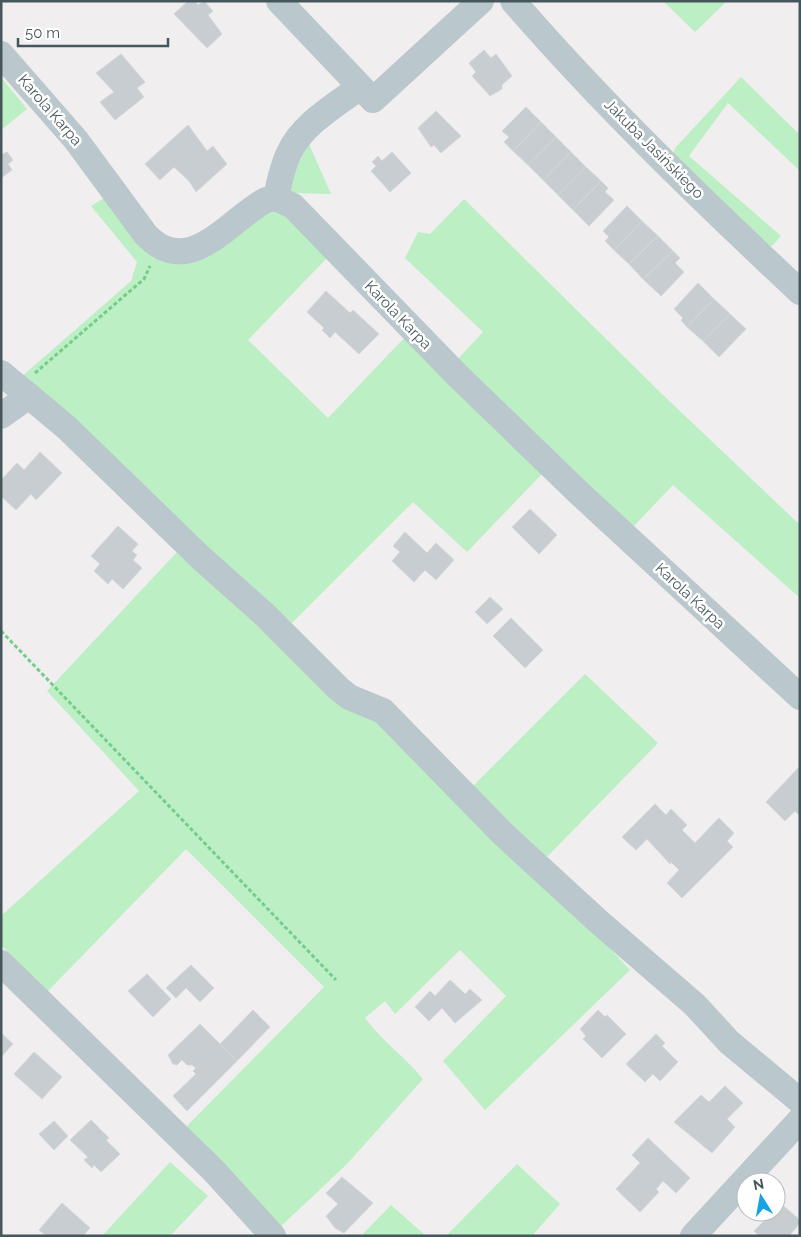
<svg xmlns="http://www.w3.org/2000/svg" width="801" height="1237" viewBox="0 0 801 1237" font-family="Raleway,sans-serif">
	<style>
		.green { fill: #bcefc3 }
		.building { fill: #c8cdd1; stroke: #d2d7da }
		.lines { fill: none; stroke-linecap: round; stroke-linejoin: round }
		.path { stroke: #74ce8b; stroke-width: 3; stroke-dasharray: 4 2.5; stroke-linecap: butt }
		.minor { stroke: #bac7cc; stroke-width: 26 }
		.labels { text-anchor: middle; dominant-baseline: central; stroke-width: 5; stroke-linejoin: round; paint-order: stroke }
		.street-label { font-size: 15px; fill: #46575c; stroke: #fff }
	</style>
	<rect width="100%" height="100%" fill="#f1eeef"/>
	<path class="green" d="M663,1H727L695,32Z
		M1,77L27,109L1,130Z
		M741,77L800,135V171L728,103L689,156L781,236L772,246L754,238L672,158L675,148Z
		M309,144L331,194L289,193L293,173Z
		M109,195L151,250L266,211L281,208L327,258L248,340L328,418L406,336L542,474L467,552L413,502L292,623L20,378L131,281L137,262L91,206Z
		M464,199L663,395L800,525V598L673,485L633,527L457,360L483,332L405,258L418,232L430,234Z
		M177,552L286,652L378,722L594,931L630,970L485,1110L443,1061L506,996L460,950L395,1014L385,1001L365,1018C382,1041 405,1057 423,1079L347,1164L277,1230L186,1127L324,987L186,849L47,992L1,945V916L139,791L47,691Z
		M585,674L658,743L545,859L472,787Z
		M170,1162L208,1196L170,1236H102Z
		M517,1164L560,1204L532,1236H446Z
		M391,1205L426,1236H361Z"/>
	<path class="building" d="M188,1H195L198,5L204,1L213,11L208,15L222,34L207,48L174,14Z
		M484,50L491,58L496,54L512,76L502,85V89L490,96L472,76L476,72L469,63Z
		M121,54L145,82L137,88L144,97L115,120L100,102L114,92L96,73Z
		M526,107L541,122L513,151L504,142L509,137L502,131Z
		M436,111L461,136L441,153L434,145L431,147L418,128Z
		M541,122L556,137L528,165L513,151Z
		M188,125L207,151L213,146L227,164L196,192L189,181L174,167L160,180L145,164Z
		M556,137L571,152L543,180L528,165Z
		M7,152L13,160L8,164L12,170L1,178V155Z
		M392,152L411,173L390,192L371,171L376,166L372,162L378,156L382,161Z
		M571,152L586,167L558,195L543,180Z
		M586,167L601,181L573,210L558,195Z
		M601,181L608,188L605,192L614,200L589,226L573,210Z
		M627,206L642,221L614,250L605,241L609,237L603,231Z
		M642,221L658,236L629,264L614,250Z
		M658,236L673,251L643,279L629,264Z
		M673,251L680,258L675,263L684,272L661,296L643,279Z
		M698,283L714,299L687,327L681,320L683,318L674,309Z
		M326,291L350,313L353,310L379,334L359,354L335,332L330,338L322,330L324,328L307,312Z
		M714,299L730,314L703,341L687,327Z
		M730,314L746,329L719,357L703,341Z
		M40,452L62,473L36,500L31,494L16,510L1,496V480L17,463L24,470Z
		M530,509L557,535L539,554L512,527Z
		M118,526L138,544L132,551L137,555L133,560L142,568L123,589L112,579L108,584L94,571L100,564L91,556Z
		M405,532L427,553L436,543L454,560L436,580L425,570L414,582L392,561L400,552L393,546Z
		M490,597L503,609L487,624L475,612Z
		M511,618L543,650L525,668L493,636Z
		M800,766V816L795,811L785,821L766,802Z
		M655,804L666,815L671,809L687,825L682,830L695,843L719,818L734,833L727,841L733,847L682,898L667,883L679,870L671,862L670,864L647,839L636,850L622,837Z
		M191,965L214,988L200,1002L186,988L176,998L166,988Z
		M147,974L171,999L153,1017L128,991Z
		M450,980L465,994L470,989L482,1000L455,1023L442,1008L429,1021L415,1007L430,991L435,996Z
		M253,1010L270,1027L237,1061L220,1044Z
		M598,1010L605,1017L607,1015L626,1034L602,1058L583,1039L586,1036L580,1029Z
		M200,1024L237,1061L187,1111L173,1096L196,1074L193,1071L196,1068L192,1065H187L182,1060L177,1065L173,1064L168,1055Z
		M1,1033L13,1044L1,1057Z
		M656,1034L665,1043L662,1046L678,1062L660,1081L653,1074L645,1082L626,1064Z
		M34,1052L62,1077L42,1099L14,1074Z
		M725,1086L743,1103L727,1119L735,1127L712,1153L674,1122L701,1095L709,1102Z
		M91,1120L109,1138L106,1140L120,1154L101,1172L94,1165L92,1168L84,1160L88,1157L70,1140Z
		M54,1121L68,1136L54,1150L39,1134Z
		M648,1138L690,1178L676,1193L663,1181L656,1189L659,1192L640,1212L616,1189L640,1163L632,1155Z
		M342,1177L373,1203L344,1233L335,1228L326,1216L338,1204L326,1193Z
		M62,1203L90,1228L83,1236H46L39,1230Z
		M781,1204L800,1220V1223L789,1236H759L754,1231L773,1212H776Z"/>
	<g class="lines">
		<path class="path" d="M35,373L144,279L150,266
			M1,631L336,980"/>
		<path class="minor" d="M279,1L373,100L481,1
			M513,1C602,104 701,199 800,292
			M1,54L76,140L146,235C190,280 228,220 266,200L276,198L293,206L456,374L578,492L800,697
			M276,198C279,183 282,167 289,153C302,124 336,105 360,87
			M1,373L29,396L1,416
			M29,396L66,427L200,557L265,615L338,688L349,697L383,711L502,833L599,922L695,1005L729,1042L800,1101
			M1,963L214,1171L273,1236
			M693,1236L800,1120"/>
	</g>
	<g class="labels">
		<g class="street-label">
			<text transform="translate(50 110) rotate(49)">Karola Karpa</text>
			<text transform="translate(654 149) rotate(45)">Jakuba Jasińskiego</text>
			<text transform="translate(398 315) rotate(46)">Karola Karpa</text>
			<text transform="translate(690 596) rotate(43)">Karola Karpa</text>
		</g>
	</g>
	<rect width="801" height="1237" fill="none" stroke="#46575c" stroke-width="5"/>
	<g transform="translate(761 1197) rotate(349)"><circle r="24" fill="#ffffff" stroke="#b5bcbe"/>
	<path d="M0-4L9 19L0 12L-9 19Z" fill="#17a2e3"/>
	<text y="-8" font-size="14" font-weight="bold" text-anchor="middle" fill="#46575c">N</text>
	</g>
	<path d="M18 38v8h150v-8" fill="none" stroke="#46575c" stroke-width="2.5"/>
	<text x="25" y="38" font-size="15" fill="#46575c" stroke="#ffffff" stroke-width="4" paint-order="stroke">50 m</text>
</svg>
